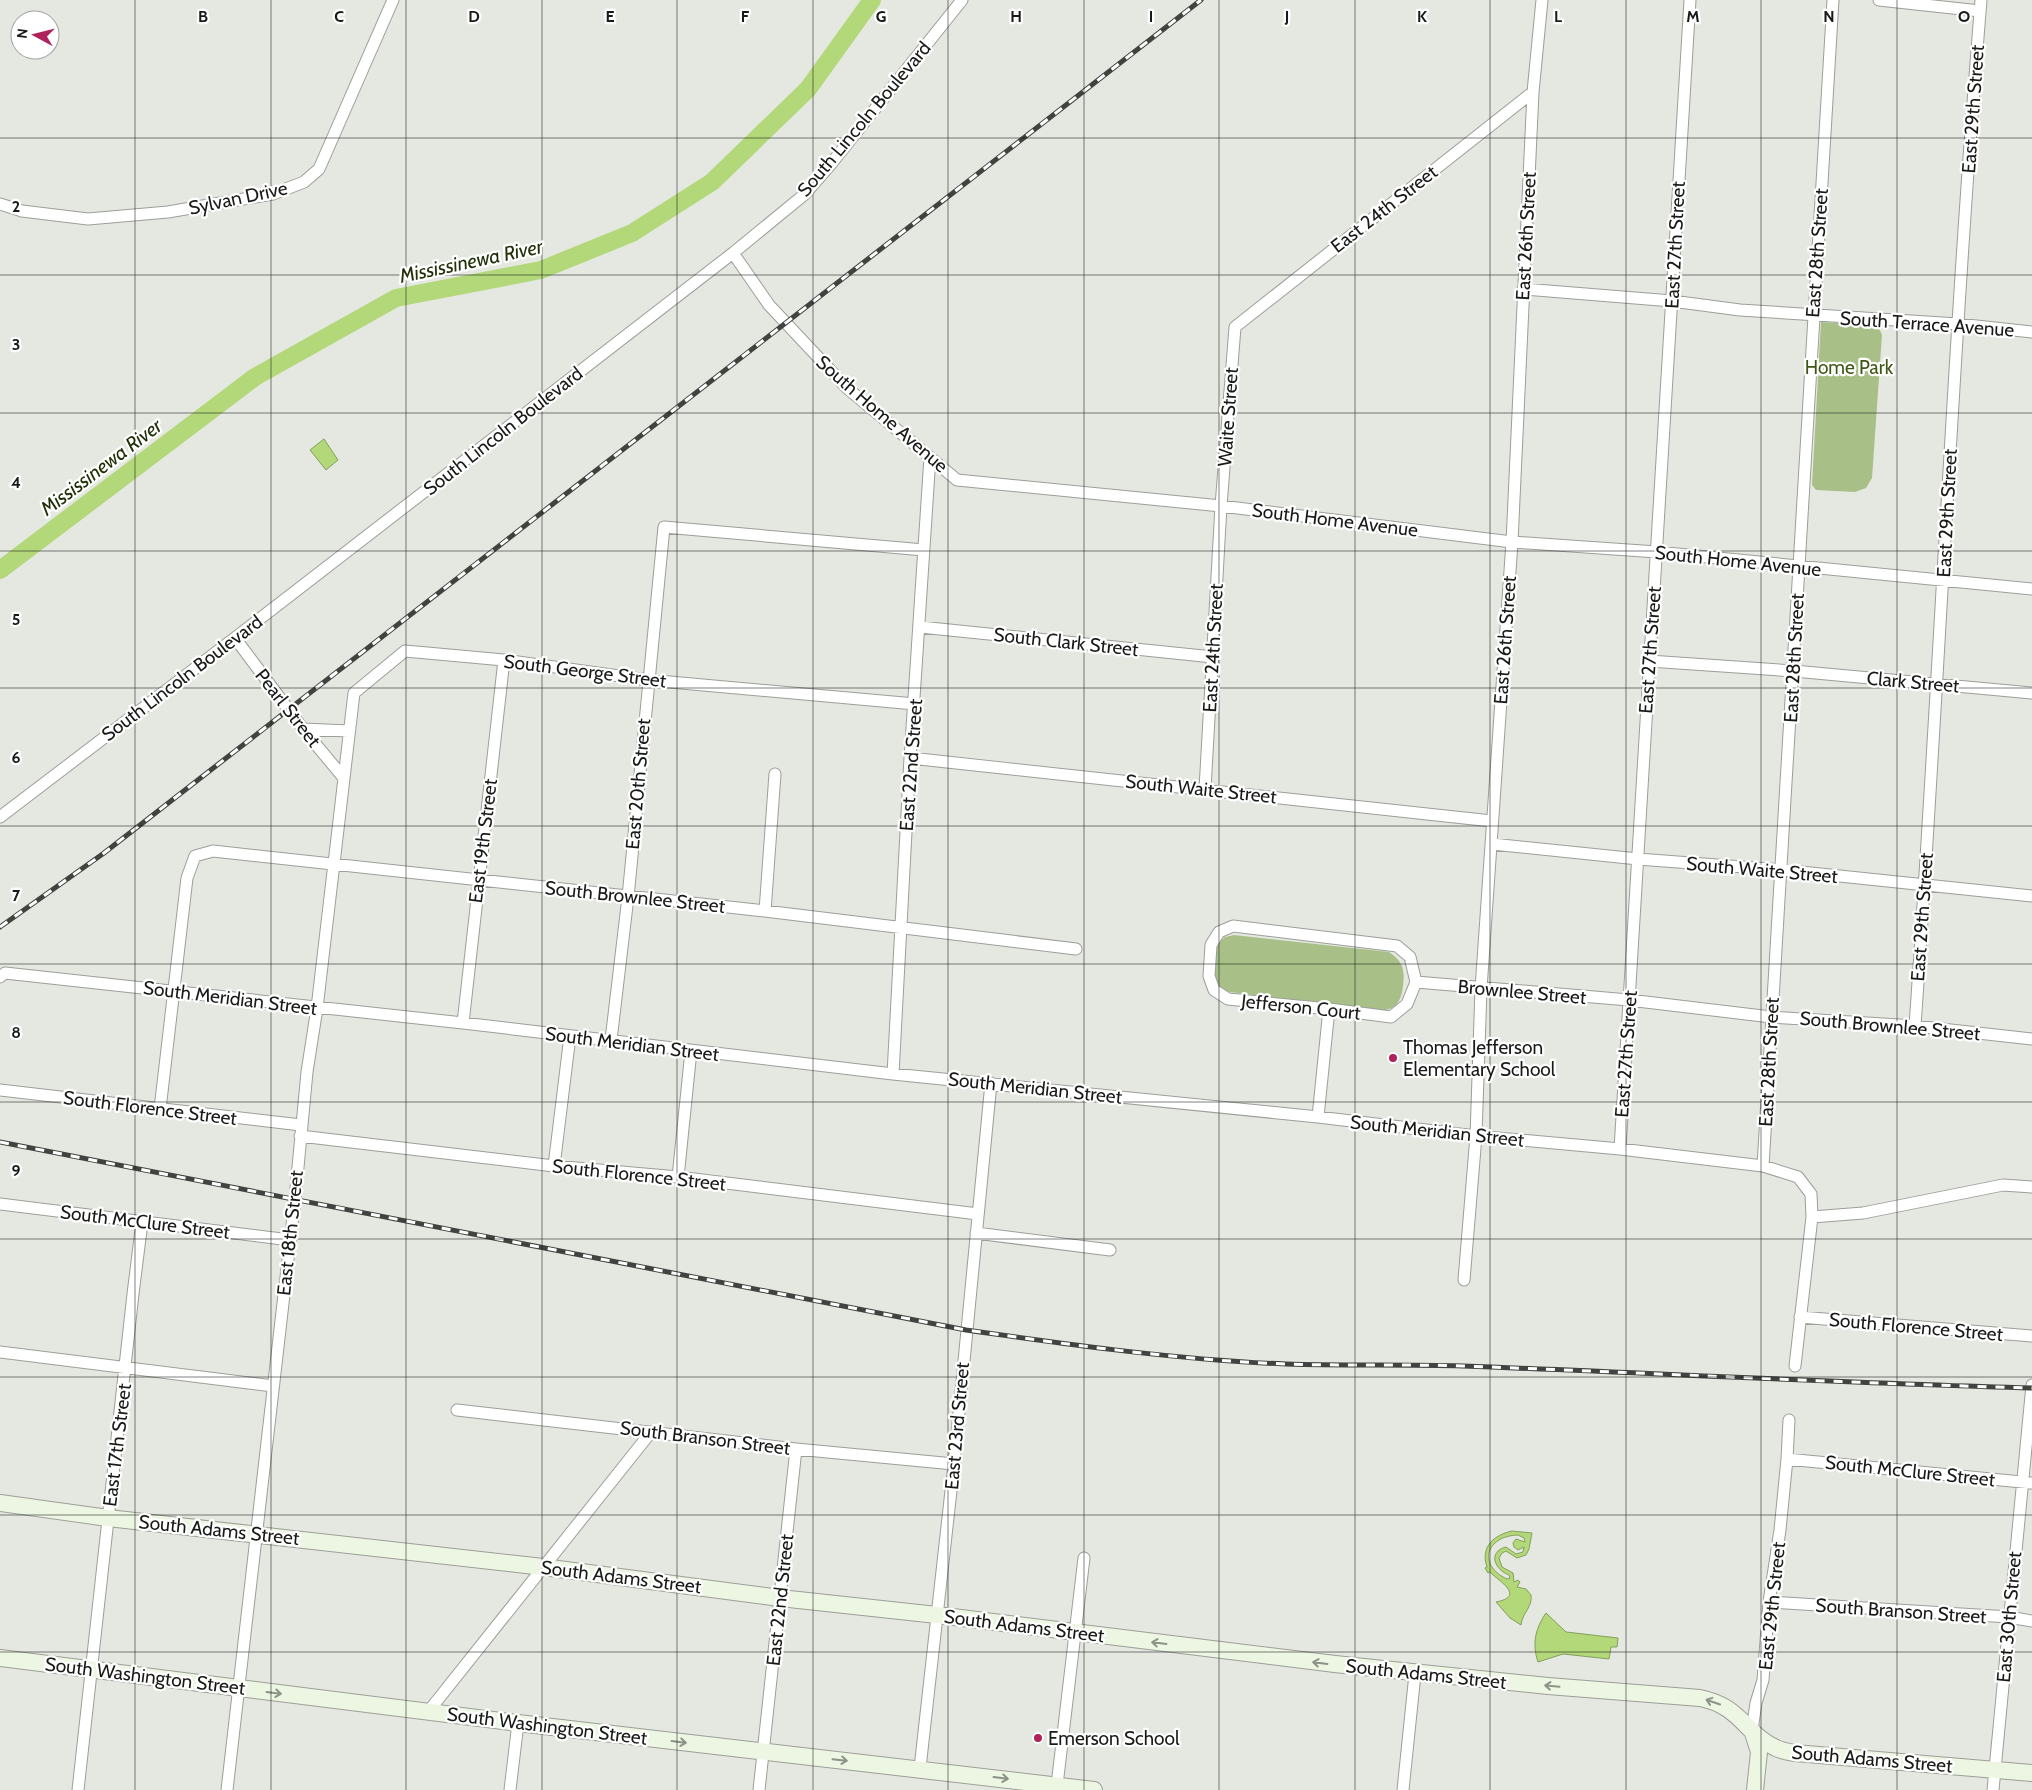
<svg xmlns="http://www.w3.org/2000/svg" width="2032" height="1790" viewBox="0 0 2032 1790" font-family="Cabin,sans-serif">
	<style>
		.green { fill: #a8c088 }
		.water { fill: #b2d879; stroke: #849f5c; fill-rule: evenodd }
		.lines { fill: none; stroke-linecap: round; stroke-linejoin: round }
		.river { stroke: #b2d879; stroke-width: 18 }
		.street-casing { stroke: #9c9f98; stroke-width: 13 }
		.secondary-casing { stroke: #9c9f98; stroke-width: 18 }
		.street { stroke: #fff; stroke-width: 11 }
		.secondary { stroke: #edf6e2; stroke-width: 16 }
		.rail-casing { stroke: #41433f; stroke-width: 5 }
		.rail { stroke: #fff; stroke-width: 3; stroke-dasharray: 9; stroke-linecap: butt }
		.oneway { stroke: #8d9387 }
		.grid { fill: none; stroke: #181a17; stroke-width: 1; stroke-opacity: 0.55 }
		.poi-dot { fill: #af225b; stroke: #fff; stroke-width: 2 }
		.labels { text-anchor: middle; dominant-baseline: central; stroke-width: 4.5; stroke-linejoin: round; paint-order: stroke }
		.street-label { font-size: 19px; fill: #181a17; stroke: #fff }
		.park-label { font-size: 19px; fill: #3f5714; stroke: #fff }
		.poi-label { font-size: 19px; fill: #181a17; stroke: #fff; text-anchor: start }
		.water-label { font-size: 20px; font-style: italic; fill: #223008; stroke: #fff }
		.grid-label { font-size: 16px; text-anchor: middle; font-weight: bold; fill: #181a17; stroke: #fff; stroke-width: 4.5; stroke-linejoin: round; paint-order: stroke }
	</style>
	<rect width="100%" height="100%" fill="#e5e8e1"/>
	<path class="green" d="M1821,322L1874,325L1879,328L1882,335L1872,478L1866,488L1855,492L1816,490L1812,485Z
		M1234,935L1389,952C1403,961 1405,970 1403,986C1401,1002 1396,1010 1378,1011L1222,991L1212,979L1214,947L1225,937Z"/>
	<path class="water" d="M324,439L338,460L326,470L310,450Z
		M1512,1531L1532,1533L1529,1549L1526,1555L1517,1558L1506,1551L1502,1553L1499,1558L1502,1567L1513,1573L1514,1582L1518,1580L1520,1582L1517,1587L1526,1589L1531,1595C1533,1607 1522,1613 1521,1625L1510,1618L1496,1602C1527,1596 1497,1580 1490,1572L1488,1573L1485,1568L1487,1567C1480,1547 1494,1535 1512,1531ZM1518,1535L1524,1538L1525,1542L1516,1539L1513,1543L1514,1547L1518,1550L1524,1547L1523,1552L1516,1554L1506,1547C1487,1552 1495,1570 1509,1575L1510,1578L1507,1579C1477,1565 1486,1536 1518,1535Z
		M1546,1613L1566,1632L1618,1638L1617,1647H1611L1609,1659L1563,1654L1538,1662C1532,1644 1535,1629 1546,1613Z"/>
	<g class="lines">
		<path class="river" d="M0,570L255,377L396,298L541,270L632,233L712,182L808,89L872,0"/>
		<defs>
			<path id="street" d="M1879,0L1980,11
				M0,204L22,211L88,219L168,212L273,194L304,182L319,169L393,0
				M733,253L769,305L847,388L957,480L1221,506L1512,542L1657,552L2032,589
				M1523,289L1672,301L1740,310L1958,324L2032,332
				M920,627L1213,657
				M235,638L303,729L343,777
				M1649,661L1794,671L2032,693
				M303,729L349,731
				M910,758L1492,821
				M1205,789L1221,506L1235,327L1533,92
				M0,817L235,638L733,253L805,194L831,164L962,0
				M1492,844L1638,859L1782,870L2032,896
				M765,911L775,774
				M1233,926L1397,946L1410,957L1416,982L1407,1004L1391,1017L1329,1009L1228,999L1214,990L1209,976L1211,945L1219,932Z
				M0,977L5,973L463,1023L893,1074L1318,1117L1476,1136L1620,1149L1763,1166L1798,1177L1811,1194L1812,1217L1795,1366
				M1416,982L1629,1000L1771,1017L1915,1026L2032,1039
				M463,1023L504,660
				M1915,1026C1939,684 1953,342 1981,0
				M611,1040L628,897L664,527L924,550
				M893,1074L910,758L930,457
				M0,1090L301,1125
				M160,1109L187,878L195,856L213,851L765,911L1076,949
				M1318,1117L1329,1009
				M300,1136L554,1166L678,1177L978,1214
				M1620,1149L1690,0
				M554,1166L570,1036
				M1763,1166L1833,0
				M678,1177L691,1051
				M0,1204L290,1240
				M1812,1217L1863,1213L2003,1185L2032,1187
				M976,1233L1110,1250
				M1464,1280L1476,1136L1481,989L1512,542L1533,92L1542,0
				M1800,1317L2032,1336
				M0,1352L273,1386
				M457,1410L796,1449L954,1464
				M1787,1459L2032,1483
				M1769,1602L2009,1617L2032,1621
				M428,1712L651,1432
				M1752,1730L1756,1703L1763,1680L1769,1602L1780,1530L1787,1459L1789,1420
				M920,1768L954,1464L991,1083
				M1057,1785L1084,1558
				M78,1790L133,1294L142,1222
				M227,1790L295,1199L307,1072L317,1008L354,693L405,651L504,660L648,680L915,704
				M510,1790L518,1723
				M759,1790L796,1449
				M1403,1790L1415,1674
				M1993,1790L2032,1385"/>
			<path id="secondary" d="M0,1503L108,1518L543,1567L780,1598L937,1615L1335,1664L1548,1686L1700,1698C1741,1706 1745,1734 1776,1748C1782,1751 1789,1752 1795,1753L2032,1773
				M0,1658L518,1723L1094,1790
				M1752,1730L1759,1752L1755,1790"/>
		</defs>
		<use href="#street" class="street-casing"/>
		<use href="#secondary" class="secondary-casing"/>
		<use href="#street" class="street"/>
		<use href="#secondary" class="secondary"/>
		<defs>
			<path id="rail" d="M0,927L104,853L1201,0
				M0,1142L966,1330C1072,1345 1179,1360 1286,1364C1345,1366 1404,1364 1463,1366C1653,1373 1842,1383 2032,1388"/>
		</defs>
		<use href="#rail" class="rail-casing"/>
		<use href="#rail" class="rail"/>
	</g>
	<defs><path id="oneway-shaft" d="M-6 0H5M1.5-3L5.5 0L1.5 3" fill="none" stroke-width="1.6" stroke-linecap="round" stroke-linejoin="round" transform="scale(1.25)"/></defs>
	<g class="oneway">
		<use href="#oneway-shaft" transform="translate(1159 1643) rotate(-173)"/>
		<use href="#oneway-shaft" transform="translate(1320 1663) rotate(-173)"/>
		<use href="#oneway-shaft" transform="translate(1552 1686) rotate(-175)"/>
		<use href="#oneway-shaft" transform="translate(274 1693) rotate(7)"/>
		<use href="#oneway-shaft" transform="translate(1713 1702) rotate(-161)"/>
		<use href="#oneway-shaft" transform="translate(679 1742) rotate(7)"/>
		<use href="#oneway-shaft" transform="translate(840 1760) rotate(6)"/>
		<use href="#oneway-shaft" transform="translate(1001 1778) rotate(7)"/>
	</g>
	<path class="grid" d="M135,0V1790M271,0V1790M406,0V1790M542,0V1790M677,0V1790M813,0V1790M948,0V1790M1084,0V1790M1219,0V1790M1355,0V1790M1490,0V1790M1626,0V1790M1761,0V1790M1897,0V1790M0,138H2032M0,275H2032M0,413H2032M0,551H2032M0,688H2032M0,826H2032M0,964H2032M0,1102H2032M0,1239H2032M0,1377H2032M0,1515H2032M0,1652H2032"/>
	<g class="poi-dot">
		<circle cx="1393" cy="1058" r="5"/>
		<circle cx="1038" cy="1738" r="5"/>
	</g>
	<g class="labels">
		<g class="street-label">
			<text transform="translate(1973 109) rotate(-86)">East 29th Street</text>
			<text transform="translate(864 119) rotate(-50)">South Lincoln Boulevard</text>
			<text transform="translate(238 198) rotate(-12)">Sylvan Drive</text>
			<text transform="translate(1384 209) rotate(-38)">East 24th Street</text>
			<text transform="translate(1526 236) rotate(-87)">East 26th Street</text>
			<text transform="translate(1675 245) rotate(-87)">East 27th Street</text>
			<text transform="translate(1817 253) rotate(-86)">East 28th Street</text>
			<text transform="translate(1927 324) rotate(4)">South Terrace Avenue</text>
			<text transform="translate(882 414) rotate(41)">South Home Avenue</text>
			<text transform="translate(1228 417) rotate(-86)">Waite Street</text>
			<text transform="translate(503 431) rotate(-38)">South Lincoln Boulevard</text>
			<text transform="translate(1947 513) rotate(-87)">East 29th Street</text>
			<text transform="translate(1335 520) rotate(7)">South Home Avenue</text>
			<text transform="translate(1738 561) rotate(6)">South Home Avenue</text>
			<text transform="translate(1505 640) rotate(-86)">East 26th Street</text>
			<text transform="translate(1066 642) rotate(6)">South Clark Street</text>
			<text transform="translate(1213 648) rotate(-87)">East 24th Street</text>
			<text transform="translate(1650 650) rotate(-86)">East 27th Street</text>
			<text transform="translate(1794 658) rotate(-87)">East 28th Street</text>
			<text transform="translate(585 671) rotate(7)">South George Street</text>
			<text transform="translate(182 678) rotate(-37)">South Lincoln Boulevard</text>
			<text transform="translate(1913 682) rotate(5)">Clark Street</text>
			<text transform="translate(288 708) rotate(52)">Pearl Street</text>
			<text transform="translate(911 765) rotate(-86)">East 22nd Street</text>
			<text transform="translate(638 784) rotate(-85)">East 20th Street</text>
			<text transform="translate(1201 789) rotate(6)">South Waite Street</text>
			<text transform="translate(483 841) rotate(-83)">East 19th Street</text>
			<text transform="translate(1762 870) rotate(5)">South Waite Street</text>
			<text transform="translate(635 897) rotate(6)">South Brownlee Street</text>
			<text transform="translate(1922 917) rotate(-86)">East 29th Street</text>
			<text transform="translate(1522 992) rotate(5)">Brownlee Street</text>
			<text transform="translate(230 998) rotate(7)">South Meridian Street</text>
			<text transform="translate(1301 1007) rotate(6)">Jefferson Court</text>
			<text transform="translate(1890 1026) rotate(5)">South Brownlee Street</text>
			<text transform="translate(632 1044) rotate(7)">South Meridian Street</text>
			<text transform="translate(1626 1054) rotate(-86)">East 27th Street</text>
			<text transform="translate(1769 1062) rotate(-87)">East 28th Street</text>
			<text transform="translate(1035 1088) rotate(6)">South Meridian Street</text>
			<text transform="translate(150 1108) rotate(7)">South Florence Street</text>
			<text transform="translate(1437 1131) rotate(6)">South Meridian Street</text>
			<text transform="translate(639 1175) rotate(6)">South Florence Street</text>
			<text transform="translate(145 1222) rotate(7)">South McClure Street</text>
			<text transform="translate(290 1233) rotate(-84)">East 18th Street</text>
			<text transform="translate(1916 1327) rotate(5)">South Florence Street</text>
			<text transform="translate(957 1426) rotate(-85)">East 23rd Street</text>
			<text transform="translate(705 1438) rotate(7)">South Branson Street</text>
			<text transform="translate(117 1445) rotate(-83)">East 17th Street</text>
			<text transform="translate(1910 1471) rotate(6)">South McClure Street</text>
			<text transform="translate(219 1530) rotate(6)">South Adams Street</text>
			<text transform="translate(621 1577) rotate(7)">South Adams Street</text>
			<text transform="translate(780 1600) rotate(-84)">East 22nd Street</text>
			<text transform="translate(1772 1606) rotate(-84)">East 29th Street</text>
			<text transform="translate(1901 1611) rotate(4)">South Branson Street</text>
			<text transform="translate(2009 1617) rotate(-85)">East 30th Street</text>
			<text transform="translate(1024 1626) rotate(7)">South Adams Street</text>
			<text transform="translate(1426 1674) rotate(6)">South Adams Street</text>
			<text transform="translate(145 1676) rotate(7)">South Washington Street</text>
			<text transform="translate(547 1726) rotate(7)">South Washington Street</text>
			<text transform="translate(1872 1759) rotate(5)">South Adams Street</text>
		</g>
		<g class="park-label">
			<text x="1849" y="367">Home Park</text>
		</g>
		<g class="poi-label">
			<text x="1403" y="1047">Thomas Jefferson<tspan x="1403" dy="22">Elementary School</tspan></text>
			<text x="1048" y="1738">Emerson School</text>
		</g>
		<g class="water-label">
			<text transform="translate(471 261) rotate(-12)">Mississinewa River</text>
			<text transform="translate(101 467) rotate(-37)">Mississinewa River</text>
		</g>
	</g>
	<g class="grid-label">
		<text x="203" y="22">B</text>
		<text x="339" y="22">C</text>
		<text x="474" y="22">D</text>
		<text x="610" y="22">E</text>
		<text x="745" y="22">F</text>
		<text x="881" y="22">G</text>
		<text x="1016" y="22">H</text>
		<text x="1151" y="22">I</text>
		<text x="1287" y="22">J</text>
		<text x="1422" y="22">K</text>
		<text x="1558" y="22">L</text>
		<text x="1693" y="22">M</text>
		<text x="1829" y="22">N</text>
		<text x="1964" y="22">O</text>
		<text x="16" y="212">2</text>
		<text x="16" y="350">3</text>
		<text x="16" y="488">4</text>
		<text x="16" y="625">5</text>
		<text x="16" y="763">6</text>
		<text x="16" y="901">7</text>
		<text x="16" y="1038">8</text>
		<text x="16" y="1176">9</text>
	</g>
	<g transform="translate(35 35) rotate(277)"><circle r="24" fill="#ffffff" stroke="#a3a3a2"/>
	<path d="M0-4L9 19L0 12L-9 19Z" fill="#af225b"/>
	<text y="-8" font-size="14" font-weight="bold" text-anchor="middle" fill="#181a17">N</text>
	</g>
</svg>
